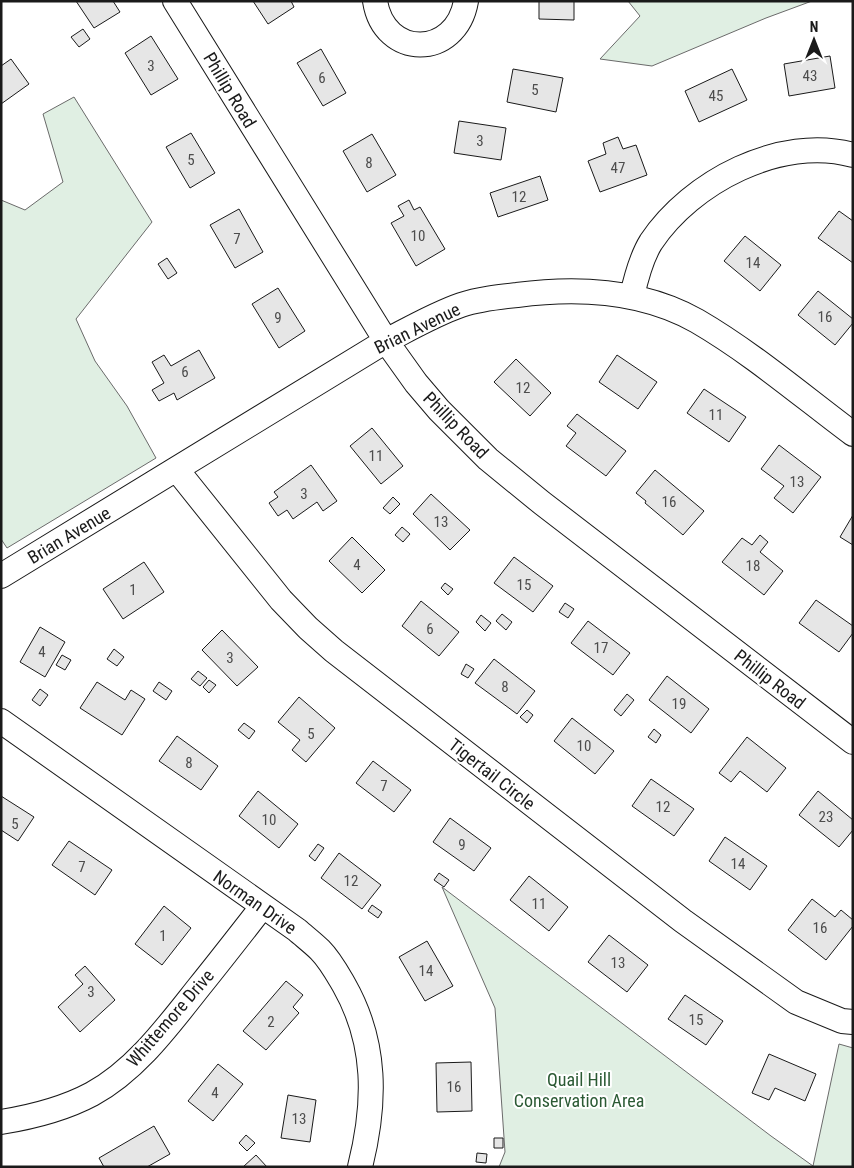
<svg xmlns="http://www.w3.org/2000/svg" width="854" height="1168" viewBox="0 0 854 1168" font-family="'Roboto Condensed',sans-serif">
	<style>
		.green { fill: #e0efe3; stroke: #6a6a6a }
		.building { fill: #e6e6e6; stroke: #1a1a1a }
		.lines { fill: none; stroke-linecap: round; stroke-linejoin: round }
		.minor-casing { stroke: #1a1a1a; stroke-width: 26 }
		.minor { stroke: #fff; stroke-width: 24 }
		.labels { text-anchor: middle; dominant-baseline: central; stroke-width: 4; stroke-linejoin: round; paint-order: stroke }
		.number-label { font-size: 15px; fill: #4d4d4d }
		.street-label { font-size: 18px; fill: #1a1a1a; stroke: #fff }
		.park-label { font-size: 18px; fill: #2b5a34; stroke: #fff }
	</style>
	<rect width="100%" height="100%" fill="#fff"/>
	<path class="green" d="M628,1H812L766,18L652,66L600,59L640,16Z
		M74,97L152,222L76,319L95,361L127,406L156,458L7,548L1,539V200L25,210L63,182L43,114Z
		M442,887L771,1136L813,1166L839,1044L853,1048V1167H499L505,1152L495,1008Z"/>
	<path class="building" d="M76,1H113L120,12L94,28Z
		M253,1H291L294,7L268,24Z
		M539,1H574V20L539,19Z
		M83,29L90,39L79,47L71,37Z
		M151,36L178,79L151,95L125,53Z
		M321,49L346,93L323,106L297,63Z
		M830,56L835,88L789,96L784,64Z
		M11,59L29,84L1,104V66Z
		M513,69L563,78L556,112L507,102Z
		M732,69L747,100L699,122L685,91Z
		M459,121L506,128L501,160L454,153Z
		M191,133L215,173L190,188L166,147Z
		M372,134L396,175L367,192L343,151Z
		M618,137L623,149L636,145L647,175L600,192L588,161L606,154L603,143Z
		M540,176L548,200L498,217L490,193Z
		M409,200L414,210L420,207L445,249L416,266L391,223L404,216L398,206Z
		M239,209L263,252L235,268L210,225Z
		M839,211L853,221V263L818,238Z
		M745,236L781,265L760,291L724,261Z
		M167,258L177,273L168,279L158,264Z
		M278,288L305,331L279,348L252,304Z
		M818,291L853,319V323L835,345L798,315Z
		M199,350L215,378L177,400L174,393L159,401L152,390L164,383L152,362L164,355L171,366Z
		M617,355L657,382L638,409L599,382Z
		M516,359L551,393L530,416L494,382Z
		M704,389L746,417L729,442L687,413Z
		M577,414L626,451L606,476L566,446L576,433L567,426Z
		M372,428L403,466L381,484L350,446Z
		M779,445L821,477L793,513L774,498L784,486L761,469Z
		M311,465L337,501L323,511L317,502L293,519L287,510L278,516L269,503L278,497L274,492Z
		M655,470L704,511L683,535L645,503L646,501L636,493Z
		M431,494L470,530L450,550L413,514Z
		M393,497L400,504L390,514L383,508Z
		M853,515V545L840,537Z
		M402,527L410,534L403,542L395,535Z
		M760,535L768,542L760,552L783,571L764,595L722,562L742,538L752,545Z
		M352,537L385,570L362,593L329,561Z
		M514,557L553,586L533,612L494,583Z
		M144,562L164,592L123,619L103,589Z
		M445,583L453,589L448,595L441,588Z
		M816,600L853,626V633L839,652L799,623Z
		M421,601L459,632L439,656L402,626Z
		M565,603L574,609L568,618L559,612Z
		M502,614L512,622L506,630L496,621Z
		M481,615L491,623L485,631L476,622Z
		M588,621L630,653L613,675L571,643Z
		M40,627L65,642L45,677L20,662Z
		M222,630L258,667L237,686L202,650Z
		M114,649L124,657L117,666L107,659Z
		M62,655L71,660L65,670L56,665Z
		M494,659L535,691L517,714L475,683Z
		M466,664L474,669L468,678L461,674Z
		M198,671L207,678L200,686L191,679Z
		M667,676L709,709L691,733L649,700Z
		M209,680L216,685L209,693L203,687Z
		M97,682L125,700L131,690L145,699L122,735L80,708Z
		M159,682L172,691L166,700L153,691Z
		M40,689L48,695L40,706L32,700Z
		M627,694L634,700L621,716L614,710Z
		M299,697L335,728L306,762L292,750L300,740L278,722Z
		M527,710L533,715L527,723L520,717Z
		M572,718L614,751L595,774L554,741Z
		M244,723L255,731L249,739L238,730Z
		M654,729L661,735L656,743L648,737Z
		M177,736L218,766L201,790L159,761Z
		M747,737L786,768L767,792L740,771L731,782L719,773Z
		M373,761L411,790L394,812L356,783Z
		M651,779L694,809L674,836L632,806Z
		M258,791L298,824L279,848L239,816Z
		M818,791L853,820V830L839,847L799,815Z
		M1,796L34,817L18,841L1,830Z
		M450,818L491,848L474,871L433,842Z
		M725,837L767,866L750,890L709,861Z
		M69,841L112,870L95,895L52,865Z
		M318,844L324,848L315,861L309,856Z
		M339,853L381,885L362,909L321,878Z
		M439,873L449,880L444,887L434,880Z
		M529,876L568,907L549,931L510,900Z
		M812,899L835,917L841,910L853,920V926L826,960L788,930Z
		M372,905L382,912L378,918L368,911Z
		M164,906L191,928L162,965L135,944Z
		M609,935L648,965L627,992L588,962Z
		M427,941L453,986L425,1001L399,957Z
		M85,966L115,1000L80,1032L58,1007L83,984L75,975Z
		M286,981L303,995L293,1007L299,1013L266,1050L243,1031Z
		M685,995L723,1021L706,1045L668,1019Z
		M769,1054L816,1074L805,1101L775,1088L769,1100L752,1093Z
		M471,1062L472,1111L437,1112L436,1063Z
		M218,1064L243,1084L213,1121L188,1101Z
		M288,1095L316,1100L310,1142L281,1138Z
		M154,1126L170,1154L147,1167H104L99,1158Z
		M246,1135L255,1143L247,1151L239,1143Z
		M494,1138H503V1148H494Z
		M477,1153L487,1154L486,1163L476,1162Z
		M256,1155L267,1167H243Z"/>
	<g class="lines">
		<defs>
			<path id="minor" d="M175,1L386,341L416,383L439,410L488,459L542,503L853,742
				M375,1C384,59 456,59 466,1
				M632,296C636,278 641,258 651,242C691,182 780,135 853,155
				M177,470L281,600L308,628L334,651L683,921L796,1002L842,1021L853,1022
				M1,576L386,341C411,328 435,314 461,305C479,299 498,297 517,295C578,287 642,290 697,321C752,353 802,396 853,434
				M1,721L297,930C305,937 313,943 320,950C330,960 337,973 344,985C377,1043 376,1103 360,1167
				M1,1122C32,1117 64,1109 92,1094C136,1070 168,1026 199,987C220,961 241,934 262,907"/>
		</defs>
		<use href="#minor" class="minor-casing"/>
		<use href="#minor" class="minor"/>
	</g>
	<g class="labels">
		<g class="number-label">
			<text x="151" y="66">3</text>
			<text x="810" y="76">43</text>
			<text x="322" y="78">6</text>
			<text x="535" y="90">5</text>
			<text x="716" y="96">45</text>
			<text x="480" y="141">3</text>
			<text x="191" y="160">5</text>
			<text x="369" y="163">8</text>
			<text x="618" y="168">47</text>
			<text x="519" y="197">12</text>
			<text x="418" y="236">10</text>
			<text x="237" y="239">7</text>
			<text x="753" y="263">14</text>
			<text x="825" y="317">16</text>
			<text x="278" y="318">9</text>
			<text x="185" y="372">6</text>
			<text x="523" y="388">12</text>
			<text x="716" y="415">11</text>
			<text x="376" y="456">11</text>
			<text x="797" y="482">13</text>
			<text x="304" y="494">3</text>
			<text x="669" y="502">16</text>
			<text x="441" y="522">13</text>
			<text x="357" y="565">4</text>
			<text x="753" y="566">18</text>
			<text x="524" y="585">15</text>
			<text x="133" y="590">1</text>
			<text x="430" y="629">6</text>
			<text x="601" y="648">17</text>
			<text x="42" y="652">4</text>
			<text x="230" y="658">3</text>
			<text x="505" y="687">8</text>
			<text x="679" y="704">19</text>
			<text x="311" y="734">5</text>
			<text x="584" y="746">10</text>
			<text x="189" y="763">8</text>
			<text x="384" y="786">7</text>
			<text x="663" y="807">12</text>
			<text x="826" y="817">23</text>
			<text x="269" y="820">10</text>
			<text x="15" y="824">5</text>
			<text x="462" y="845">9</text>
			<text x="738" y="864">14</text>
			<text x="82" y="867">7</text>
			<text x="351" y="881">12</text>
			<text x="539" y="904">11</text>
			<text x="820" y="928">16</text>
			<text x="163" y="936">1</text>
			<text x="618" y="963">13</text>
			<text x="426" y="971">14</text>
			<text x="91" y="992">3</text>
			<text x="696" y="1020">15</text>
			<text x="271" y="1022">2</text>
			<text x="454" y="1087">16</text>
			<text x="215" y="1093">4</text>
			<text x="299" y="1119">13</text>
		</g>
		<g class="street-label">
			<text transform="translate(230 90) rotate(59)">Phillip Road</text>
			<text transform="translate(417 328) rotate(-26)">Brian Avenue</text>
			<text transform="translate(456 425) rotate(46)">Phillip Road</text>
			<text transform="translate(69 535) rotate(-31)">Brian Avenue</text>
			<text transform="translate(770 679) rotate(38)">Phillip Road</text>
			<text transform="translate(492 774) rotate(38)">Tigertail Circle</text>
			<text transform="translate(255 902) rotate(35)">Norman Drive</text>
			<text transform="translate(170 1018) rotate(-49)">Whittemore Drive</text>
		</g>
		<g class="park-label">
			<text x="579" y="1079">Quail Hill<tspan x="579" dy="21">Conservation Area</tspan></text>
		</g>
	</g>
	<rect width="854" height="1168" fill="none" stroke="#1a1a1a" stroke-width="5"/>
	<g transform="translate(814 40)" stroke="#ffffff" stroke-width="4" paint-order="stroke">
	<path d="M0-4L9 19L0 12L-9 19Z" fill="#1a1a1a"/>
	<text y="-8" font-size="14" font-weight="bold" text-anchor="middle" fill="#1a1a1a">N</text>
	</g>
</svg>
